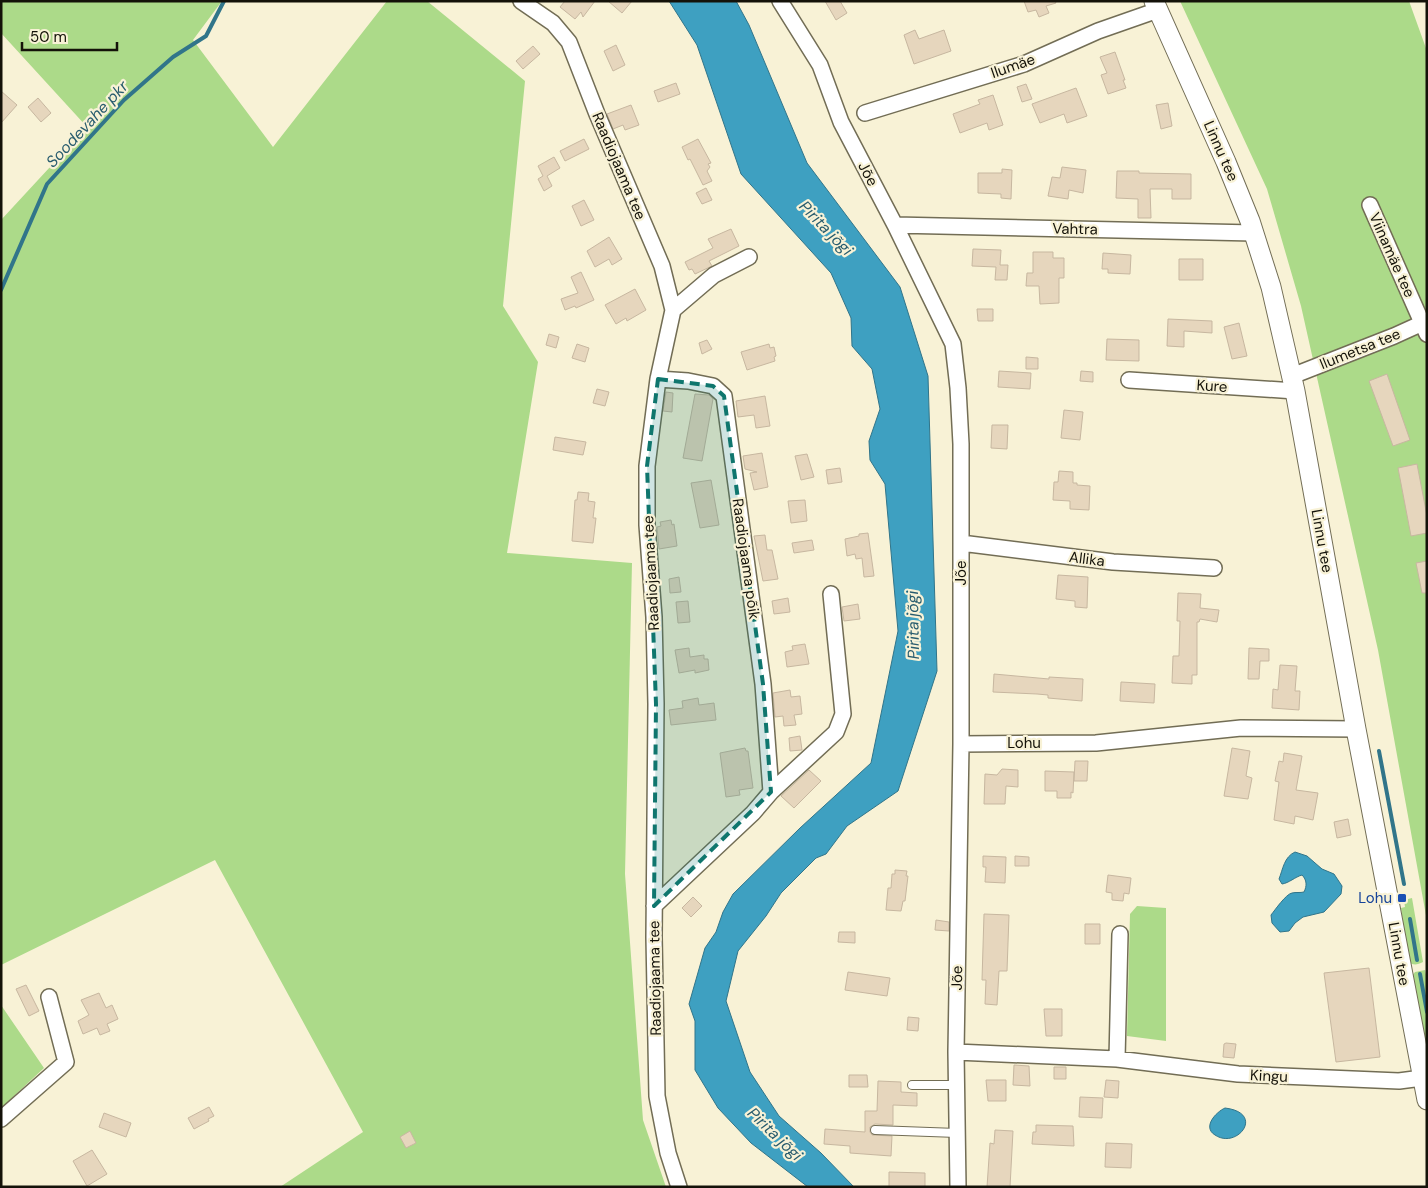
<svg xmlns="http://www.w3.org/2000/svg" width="1428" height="1188" viewBox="0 0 1428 1188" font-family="'DM Sans',sans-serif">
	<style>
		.green { fill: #acda89 }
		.water { fill: #3ea0c1; stroke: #31758a }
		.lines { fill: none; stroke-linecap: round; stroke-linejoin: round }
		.stream { stroke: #31758a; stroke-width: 4 }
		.building { fill: #e6d6bd; stroke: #c7b7a0 }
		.service-casing { stroke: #726d55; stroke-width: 10 }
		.minor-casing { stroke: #726d55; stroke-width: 18 }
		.tertiary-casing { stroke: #726d55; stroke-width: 21 }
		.service { stroke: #fff; stroke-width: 8 }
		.minor { stroke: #fff; stroke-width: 15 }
		.tertiary { stroke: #fff; stroke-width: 19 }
		.marked { fill: #0f766e; fill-opacity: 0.2; stroke: #0f766e; stroke-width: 4; stroke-dasharray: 10 6; stroke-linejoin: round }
		.transit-dot { fill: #1a4fb4; stroke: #f8f2d6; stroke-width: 2 }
		.labels { text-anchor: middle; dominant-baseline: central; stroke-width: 4.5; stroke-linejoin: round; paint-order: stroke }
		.street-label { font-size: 15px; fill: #141209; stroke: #f8f2d6 }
		.transit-label { font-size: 15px; fill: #164399; stroke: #f8f2d6; text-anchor: end }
		.water-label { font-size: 16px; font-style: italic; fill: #285c6e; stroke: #f8f2d6 }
	</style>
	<rect width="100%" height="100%" fill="#f8f2d6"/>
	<path class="green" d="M1,1H222L193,40L273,147L387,1H427L525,81L503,306L538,362L507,553L632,563L625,874L643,1120L666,1187H280L363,1132L215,860L1,965V220L87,127L1,33Z
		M1180,1H1409L1427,51V921L1378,650L1301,306L1267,189Z
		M1412,898L1423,962C1417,965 1413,966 1408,961L1401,908L1405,907L1404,900Z
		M1137,906L1166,908V1041L1127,1036L1130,914Z
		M1425,970L1427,979V1064L1412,976L1415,972Z
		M1,1005L44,1068L1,1108Z"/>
	<path class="water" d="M669,1H736L749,25L807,163L900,287L928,376L937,671L898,791L847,826L826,854L816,858L781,893L766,916L738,951L726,1001L750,1072L779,1116L821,1153L854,1187H808L751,1143L718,1108L695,1070V1021L689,1004L705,948L716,932L723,912L733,894L800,828L871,763L898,631L885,484L870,460L869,441L880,409L872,369L852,346L851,318L831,273L741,174L697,45Z
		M1295,852L1307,856L1322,869L1334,874L1342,886L1341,894L1324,912L1303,917L1295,923L1289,931L1280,932L1272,923L1271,915C1275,910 1286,894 1292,893C1296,892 1300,893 1304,892C1307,886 1307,880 1302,875C1295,877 1289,883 1282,884L1279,879C1283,869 1284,857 1295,852Z
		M1225,1108C1266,1113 1237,1150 1215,1135C1202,1127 1216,1112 1225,1108Z"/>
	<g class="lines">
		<path class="stream" d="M1,290L47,184L124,100L173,57L206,36L224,1
			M1379,751L1404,884
			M1410,919L1417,960
			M1420,974L1427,1012"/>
	</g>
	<path class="building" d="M565,1H595L583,17L581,12L575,19L560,7Z
		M608,1H632L622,13Z
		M825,1H840L847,13L836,20Z
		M1024,1H1055L1056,3L1046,6L1049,13L1039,17L1036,10L1028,12Z
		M915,30L919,39L944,30L951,51L914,64L904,35Z
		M616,45L625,65L613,71L604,51Z
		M533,46L540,54L523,69L516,61Z
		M1115,52L1125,80H1123L1126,88L1108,94L1101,75L1107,73L1100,57Z
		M676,83L680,94L658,102L654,91Z
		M1026,84L1032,99L1022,102L1017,87Z
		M1076,88L1087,116L1067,123L1064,114L1040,123L1032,104Z
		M1,91L17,105L1,123Z
		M993,95L1003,125L989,130L987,123L960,133L953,114L980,104L978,100Z
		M38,98L51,113L41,122L28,107Z
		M1168,103L1172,126L1161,129L1156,105Z
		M631,105L639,125L625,130L623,125L613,129L607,114Z
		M584,139L589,149L565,161L560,151Z
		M698,139L711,163L708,164L710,167L707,171L712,181L703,185L690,159L688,160L682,147Z
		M554,157L560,168L547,176L552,186L544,191L538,179L543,176L538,166Z
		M1062,167L1086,170L1083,193L1069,190L1068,199L1048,196L1052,177L1060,178Z
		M1002,169L1012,170L1011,199L1001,198V194L978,193V173H1002Z
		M1117,171H1139V173L1191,174V199H1172V189H1150L1151,218H1138V199L1116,198Z
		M706,188L712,200L702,204L696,193Z
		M584,200L594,220L581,226L572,206Z
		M731,229L739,246L709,261L712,266L695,274L692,269L689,270L685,262L713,248L708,239Z
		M609,237L622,259L612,265L609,259L595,267L587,251Z
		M973,249L1001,250L1000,265H1008L1007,280H995L996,267L972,266Z
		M1033,252H1053V258H1064V278H1059V303L1040,304L1039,286H1026L1027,273H1033Z
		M1103,253L1131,255L1130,274L1108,273V269H1102Z
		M1179,259H1203V280H1179Z
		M581,272L594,300L576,308L575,306L565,310L561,299L578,293L571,277Z
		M635,289L646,310L627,321L626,318L616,324L605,305Z
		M977,309H993V321H978Z
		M1168,319L1212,321V333L1184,331V347L1167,346Z
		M1239,323L1247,356L1232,359L1224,327Z
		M549,334L559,337L556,348L546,345Z
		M1107,339L1139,340V361L1106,360Z
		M707,340L712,349L702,354L699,343Z
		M577,344L589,348L585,362L572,358Z
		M769,344L770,348L774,347L776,356L774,357L775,361L747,370L741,352Z
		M1026,357L1038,358V369H1026Z
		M999,371L1031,373L1030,389L998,387Z
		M1081,371L1093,372V382L1080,381Z
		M1387,374L1410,440L1393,446L1369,381Z
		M597,389L609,392L605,406L593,403Z
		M666,392L673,393L672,412L663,411Z
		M695,394L709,395L713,399L702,461L683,458Z
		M765,396L770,426L756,428L754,415L738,417L736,401Z
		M1064,410L1083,412L1080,440L1061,438Z
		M992,425H1008L1007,449L991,448Z
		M555,437L586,442L583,455L553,450Z
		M762,453L768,487L754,490L750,473L757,472L745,469L743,456Z
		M807,454L814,477L801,480L795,456Z
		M1417,464L1427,516V533L1411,536L1398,468Z
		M840,468L842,482L828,484L826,470Z
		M1059,471L1073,472V483H1077V485L1090,486L1089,510L1070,509V501L1053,500L1054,482H1058Z
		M711,480L719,525L700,528L691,483Z
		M578,492L589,493L588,501L595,502L593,518H596L593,543L572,541L575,500H577Z
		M805,500L807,521L791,523L788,501Z
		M671,520L672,525L674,524L677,546L659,549L657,527L661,526L660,522Z
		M868,533L874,576L864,577L862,558L856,559L855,554L847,556L845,539L859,536V534Z
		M765,535L767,550H772L778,579L763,581L754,536Z
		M812,540L814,550L794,553L792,543Z
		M1427,561V593H1422L1416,563Z
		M1058,575L1088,577L1087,608L1075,607V601L1056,599Z
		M679,577L681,592L670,593L669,579Z
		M1178,593L1201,594L1200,608L1219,610L1217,622L1200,619L1199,622H1197V675H1192V684L1172,683L1173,656H1179L1180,621H1177Z
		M788,598L790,612L774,614L772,601Z
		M688,601L690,622L678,623L676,602Z
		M858,604L860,619L844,621L842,607Z
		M805,644L809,664L787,667L785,652L793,650L792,646Z
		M689,648L690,657L704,655V659H708L709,670L695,673V670L679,673L675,650Z
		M1249,648L1269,649V661H1260L1259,679H1248Z
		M1280,665L1297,666L1295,691H1300L1299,710L1272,708L1273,689L1278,690Z
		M994,674L1049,679V677L1083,679L1082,701L1048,698V695L1037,694L993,692Z
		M1121,682L1155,684L1154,703L1120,701Z
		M790,690L791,697L800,696L802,714L794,715L796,725L784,726L783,716L775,717L773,693Z
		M698,698L699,705L714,703L716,720L671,725L669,710L683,708L682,701Z
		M800,736L802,750L790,751L789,738Z
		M745,748L746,751H748L753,788L739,790L740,795L726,797L720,753Z
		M1232,748L1250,751L1246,776L1252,778L1248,799L1224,796Z
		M1284,753L1302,756L1296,790L1318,793L1313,820L1295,816L1294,824L1274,820L1279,782L1275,781L1279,761L1283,762Z
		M1075,761H1088L1087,781H1074Z
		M1002,769L1018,770V787L1006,786L1005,804H984L985,774L997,775Z
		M809,770L821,781L794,808L781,796Z
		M1045,771L1074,772L1073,793L1071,792V798H1057V791H1045Z
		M1348,819L1351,835L1337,838L1334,822Z
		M983,856L1006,857L1005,883L985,882L986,867H983Z
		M1015,856L1029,857V866H1015Z
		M895,870L907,871L906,876H908L905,901H903L901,911L886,910L888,888H891L892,874H895Z
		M1108,875L1131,878L1129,894L1124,893L1123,901L1112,900V893L1106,892Z
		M693,897L702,906L691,917L682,908Z
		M984,914L1009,915L1007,971H999L997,1005L985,1004L986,980H982Z
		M936,920L949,922V931L935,930Z
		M1085,924H1100V944H1085Z
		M839,932H855V943L838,942Z
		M1369,968L1380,1057L1336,1062L1324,973Z
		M848,972L890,978L887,996L845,990Z
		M26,985L39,1011L29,1016L16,989Z
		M99,993L106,1008L112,1005L118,1019L107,1024L110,1031L100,1035L97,1028L83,1034L78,1021L89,1015L81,1000Z
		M1044,1009H1062V1036H1046Z
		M908,1017L919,1018L918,1031L907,1030Z
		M1226,1043L1236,1044L1234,1058L1223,1057L1224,1044Z
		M1014,1065L1029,1066L1030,1086L1013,1085Z
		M1054,1067H1066V1079H1054Z
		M849,1075H867L868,1087H849Z
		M986,1080H1006V1101H988Z
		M1106,1080L1119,1081L1118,1098L1104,1097Z
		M878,1081L901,1082V1092L917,1093V1106L893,1105V1125L875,1124L870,1127V1132L872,1135L892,1136L891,1156L850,1153V1146L824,1144L825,1129L865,1132V1111H877Z
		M1080,1097L1103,1098L1102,1118L1079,1117Z
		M209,1107L214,1116L208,1119L209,1121L194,1129L188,1118Z
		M104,1113L131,1123L126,1137L99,1127Z
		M1036,1125L1073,1126L1074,1146L1032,1144L1033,1132H1036Z
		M995,1130L1013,1131L1010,1187H987L990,1143L994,1144Z
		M410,1131L416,1143L406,1148L400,1137Z
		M1106,1143L1132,1144L1131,1168L1105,1167Z
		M92,1150L107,1174L87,1186L73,1161Z
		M889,1172L925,1173V1187H889Z"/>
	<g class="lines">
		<defs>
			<path id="service" d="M912,1085H956
				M875,1130L957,1133"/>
			<path id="minor" d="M521,1L553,23L569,42L597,114L662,266L673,310L658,379L647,466V525L654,617L656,704L654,937L657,1096L668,1153L679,1187
				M780,1L820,65L841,122L895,225L953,344L958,388L961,444V744L956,1052L958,1187
				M865,113L1024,64L1098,31L1158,10
				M1370,205L1427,334
				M895,225L1254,233
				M673,310L714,275L749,257
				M1292,376L1394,336L1427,321
				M1129,380L1295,391
				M961,543L1113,562L1214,568
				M961,744L1096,743L1241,728L1356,729
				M771,792L836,732L843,714L831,594
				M654,906L753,813L771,792L763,684L724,396L713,386L688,381L658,379
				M956,1052L1117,1059L1238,1074L1399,1081L1422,1078
				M1117,1059L1120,934
				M1,1119L66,1062L49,997"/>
			<path id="tertiary" d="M1154,1L1226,162L1250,221L1271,287L1295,391L1356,729L1427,1100"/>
		</defs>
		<use href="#service" class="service-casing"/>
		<use href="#minor" class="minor-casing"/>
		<use href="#tertiary" class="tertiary-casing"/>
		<use href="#service" class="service"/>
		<use href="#minor" class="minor"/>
		<use href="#tertiary" class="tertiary"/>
	</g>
	<path class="marked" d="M658,379L713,386L724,396L763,684L771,792L654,906L656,704L647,466Z"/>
	<rect class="transit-dot" x="1397" y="893" width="10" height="10" rx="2.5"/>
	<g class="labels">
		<g class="street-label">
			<text transform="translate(1013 66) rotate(-19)">Ilumäe</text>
			<text transform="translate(1221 151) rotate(66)">Linnu tee</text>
			<text transform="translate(619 166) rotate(67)">Raadiojaama tee</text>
			<text transform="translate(868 174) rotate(62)">Jõe</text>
			<text transform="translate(1075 229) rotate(1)">Vahtra</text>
			<text transform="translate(1392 255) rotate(66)">Viinamäe tee</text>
			<text transform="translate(1360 349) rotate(-22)">Ilumetsa tee</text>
			<text transform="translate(1212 386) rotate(4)">Kure</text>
			<text transform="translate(1322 541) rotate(80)">Linnu tee</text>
			<text transform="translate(746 559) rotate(82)">Raadiojaama põik</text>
			<text transform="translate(1087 559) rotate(7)">Allika</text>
			<text transform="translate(651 573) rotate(-93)">Raadiojaama tee</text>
			<text transform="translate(961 573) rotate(-90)">Jõe</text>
			<text x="1024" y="743">Lohu</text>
			<text transform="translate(1399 954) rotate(80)">Linnu tee</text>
			<text transform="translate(655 978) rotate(-91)">Raadiojaama tee</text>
			<text transform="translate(957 978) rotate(-89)">Jõe</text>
			<text transform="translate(1269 1076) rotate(3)">Kingu</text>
		</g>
		<g class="transit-label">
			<text x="1392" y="898">Lohu</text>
		</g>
		<g class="water-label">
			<text transform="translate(87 124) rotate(-47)">Soodevahe pkr</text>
			<text transform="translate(826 228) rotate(46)">Pirita jõgi</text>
			<text transform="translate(913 625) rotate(-91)">Pirita jõgi</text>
			<text transform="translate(775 1134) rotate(44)">Pirita jõgi</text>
		</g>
	</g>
	<rect width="1428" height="1188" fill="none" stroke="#141209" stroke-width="5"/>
	<path d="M22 42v8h95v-8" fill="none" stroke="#141209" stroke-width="2.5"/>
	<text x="30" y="42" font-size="15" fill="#141209" stroke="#f8f2d6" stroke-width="4" paint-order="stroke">50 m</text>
</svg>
